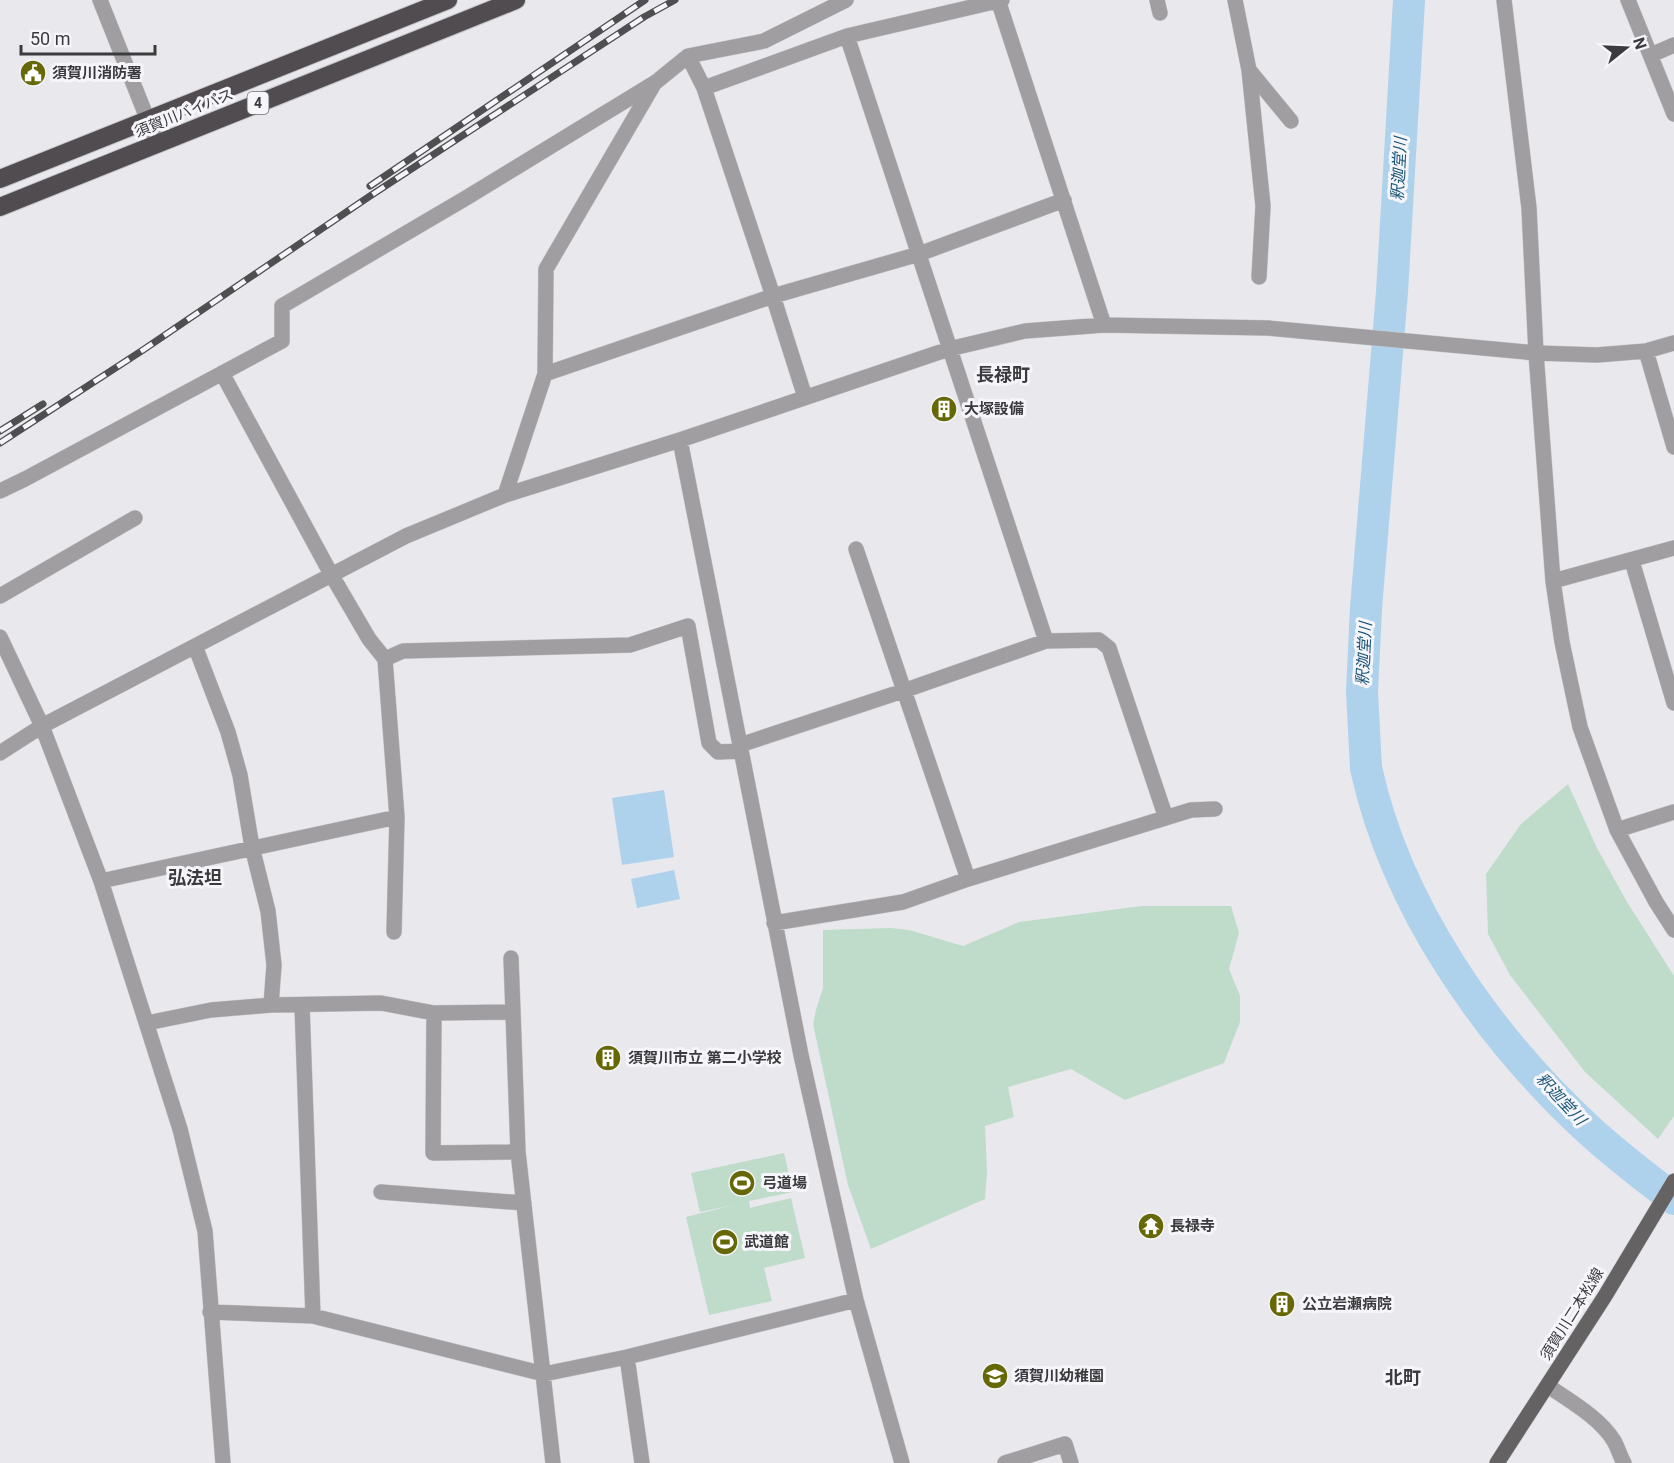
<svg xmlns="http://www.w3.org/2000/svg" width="1674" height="1463" viewBox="0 0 1674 1463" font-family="Roboto,'Noto Sans JP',sans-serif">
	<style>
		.green { fill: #bfdccb }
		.water { fill: #aed2ec }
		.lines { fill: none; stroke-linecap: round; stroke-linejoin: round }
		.river { stroke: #aed2ec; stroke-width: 32 }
		.minor-casing { stroke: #c5c5ca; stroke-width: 16 }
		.major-casing { stroke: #c5c5ca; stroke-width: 16 }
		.highway-casing { stroke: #c5c5ca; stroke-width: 20 }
		.minor { stroke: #a09ea0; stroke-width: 15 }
		.major { stroke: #656264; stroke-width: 15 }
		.highway { stroke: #504c4f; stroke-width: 18 }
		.rail-casing { stroke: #4f4f51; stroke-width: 7 }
		.rail { stroke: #f5f5fa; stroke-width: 4.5; stroke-dasharray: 14; stroke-linecap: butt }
		.labels { text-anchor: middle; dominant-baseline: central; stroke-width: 6; stroke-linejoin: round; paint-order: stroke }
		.shield { fill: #f5f5fa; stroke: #737376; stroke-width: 1.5 }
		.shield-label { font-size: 14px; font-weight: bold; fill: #3b3b3d }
		.poi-label { font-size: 15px; font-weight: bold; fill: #3b3b3d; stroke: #f5f5fa; text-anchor: start }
		.street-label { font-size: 15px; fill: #3b3b3d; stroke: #f5f5fa }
		.water-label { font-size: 16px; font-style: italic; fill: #195578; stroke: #f5f5fa }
		.quarter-label { font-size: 18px; font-weight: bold; fill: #3b3b3d; stroke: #f5f5fa }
	</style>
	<rect width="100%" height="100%" fill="#e8e8ed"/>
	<path class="green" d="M1568,784L1597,848L1627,902L1674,976V1116L1658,1139L1585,1072L1510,975L1488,934L1486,874L1521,824Z
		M1142,906H1231L1239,933L1229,969L1240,996V1022L1224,1063L1125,1100L1071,1069L1008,1087L1014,1117L985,1126L987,1171L985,1199L871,1249L848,1185L813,1024L816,1010L823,988V930L891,928L909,930L963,946L1019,922Z
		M784,1153L793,1192L749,1201L750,1208L791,1198L805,1258L764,1268L772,1301L709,1315L686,1217L734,1205L700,1212L691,1173Z"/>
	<path class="water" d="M664,790L674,857L622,865L612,798Z
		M674,870L680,899L637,908L631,879Z"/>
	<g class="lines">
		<path class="river" d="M1409,0L1392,292L1366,608L1362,692L1366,768C1396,906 1487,1036 1589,1130C1616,1155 1645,1177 1674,1199"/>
		<defs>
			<path id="minor" d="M100,0L157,143
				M998,0L1104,325
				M1157,0L1160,13
				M1235,0L1249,70L1263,206L1259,277
				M1504,0L1529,208L1536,353L1553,581L1562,642L1580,727L1617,830L1656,902L1674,930
				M1628,0L1674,114
				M847,36L1046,641
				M1651,55L1674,45
				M688,56L704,88
				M1249,70L1291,121
				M1646,351L1674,447
				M222,373L331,574L369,639L385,659L397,817L394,932
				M545,374L773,296L919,254L1064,200
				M805,397L773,296L704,88L847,36L1002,0
				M680,440L801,1055L856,1300L902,1463
				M0,491L25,479L282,341V306L466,198L656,82L688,56L764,41L846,0
				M505,495L545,374L546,269L654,84
				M856,549L968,879
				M1632,561L1674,703
				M1553,581L1674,548
				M0,596L135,518
				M0,637L42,726L101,881L180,1129L205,1231L223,1463
				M195,646L228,732L240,775L252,847L268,911L274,965L271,1005
				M385,659L403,651L630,645L688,626L709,743L718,752L741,751
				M740,745L903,691L1046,641L1099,640L1109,648L1166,818
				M0,753L42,726L406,536L505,495L680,440L949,349L1025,331L1104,325L1268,328L1536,353L1597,355L1646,351L1674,343
				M1617,830L1674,812
				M101,881L397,817
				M774,923L903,902L968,879L1191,810L1215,809
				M511,958L513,1012
				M302,1005L313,1316
				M434,1013L433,1153L518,1152
				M147,1023L211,1010L271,1005L381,1003L434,1013L513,1012L518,1152L553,1463
				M381,1192L524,1203
				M210,1312L313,1316L544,1374L627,1357L856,1300
				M627,1357L642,1463
				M1548,1386C1570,1401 1600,1418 1614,1441C1618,1448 1620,1456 1624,1463
				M1005,1463L1065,1444L1071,1463"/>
			<path id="major" d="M1497,1463L1605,1296L1674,1181"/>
			<path id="highway" d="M0,179L448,0
				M0,207L516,0"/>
		</defs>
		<use href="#minor" class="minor-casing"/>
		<use href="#major" class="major-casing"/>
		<use href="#highway" class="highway-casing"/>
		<use href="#minor" class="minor"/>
		<use href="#major" class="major"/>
		<use href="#highway" class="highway"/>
		<defs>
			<path id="rail" d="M370,186L645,0
				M0,431L43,404
				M0,443L143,350L370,196L644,17L675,0"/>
		</defs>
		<use href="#rail" class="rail-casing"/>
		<use href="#rail" class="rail"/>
	</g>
	<defs>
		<symbol id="civic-disc" viewBox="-11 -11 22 22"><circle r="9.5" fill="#656804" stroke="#f5f5fa"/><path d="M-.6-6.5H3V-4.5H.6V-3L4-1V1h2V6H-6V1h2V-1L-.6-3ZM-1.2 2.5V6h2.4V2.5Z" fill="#fff"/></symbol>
		<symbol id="building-disc" viewBox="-11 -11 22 22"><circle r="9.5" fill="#656804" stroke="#f5f5fa"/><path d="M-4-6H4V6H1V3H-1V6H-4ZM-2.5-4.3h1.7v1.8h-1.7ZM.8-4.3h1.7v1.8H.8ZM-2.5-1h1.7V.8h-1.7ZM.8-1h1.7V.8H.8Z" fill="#fff"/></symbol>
		<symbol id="stadium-disc" viewBox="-11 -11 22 22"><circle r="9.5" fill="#656804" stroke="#f5f5fa"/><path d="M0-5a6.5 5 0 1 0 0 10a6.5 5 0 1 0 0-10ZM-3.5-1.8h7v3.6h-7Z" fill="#fff"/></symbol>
		<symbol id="temple-disc" viewBox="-11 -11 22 22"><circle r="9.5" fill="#656804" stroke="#f5f5fa"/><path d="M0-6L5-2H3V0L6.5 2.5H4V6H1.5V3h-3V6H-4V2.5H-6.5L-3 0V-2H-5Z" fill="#fff"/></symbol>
		<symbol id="school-disc" viewBox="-11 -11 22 22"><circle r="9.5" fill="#656804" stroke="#f5f5fa"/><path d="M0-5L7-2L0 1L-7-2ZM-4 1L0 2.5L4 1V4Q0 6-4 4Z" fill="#fff"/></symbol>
	</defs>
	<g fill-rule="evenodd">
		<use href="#civic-disc" x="18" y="58" width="30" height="30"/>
		<use href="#building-disc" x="929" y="394" width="30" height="30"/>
		<use href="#building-disc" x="593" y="1043" width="30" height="30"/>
		<use href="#stadium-disc" x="727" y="1168" width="30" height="30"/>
		<use href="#temple-disc" x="1136" y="1211" width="30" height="30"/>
		<use href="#stadium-disc" x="710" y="1227" width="30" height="30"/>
		<use href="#building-disc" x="1267" y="1289" width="30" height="30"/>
		<use href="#school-disc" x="980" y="1361" width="30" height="30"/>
	</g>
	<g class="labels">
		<rect class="shield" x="247.5" y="92" width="21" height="22" rx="4.5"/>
		<g class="shield-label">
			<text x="258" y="103">4</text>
		</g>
		<g class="poi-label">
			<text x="52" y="73">須賀川消防署</text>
			<text x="964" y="409">大塚設備</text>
			<text x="628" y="1058">須賀川市立 第二小学校</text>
			<text x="762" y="1183">弓道場</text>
			<text x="1170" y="1226">長禄寺</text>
			<text x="744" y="1242">武道館</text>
			<text x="1302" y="1304">公立岩瀬病院</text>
			<text x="1014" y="1376">須賀川幼稚園</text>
		</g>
		<g class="street-label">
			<text transform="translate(184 113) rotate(-22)">須賀川バイパス</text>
			<text transform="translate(1572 1314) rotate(-58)">須賀川二本松線</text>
		</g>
		<g class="water-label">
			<text transform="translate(1399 169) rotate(-87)">釈迦堂川</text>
			<text transform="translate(1364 654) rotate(-87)">釈迦堂川</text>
			<text transform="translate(1561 1099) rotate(47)">釈迦堂川</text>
		</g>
		<g class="quarter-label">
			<text x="1003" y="374">長禄町</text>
			<text x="195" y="877">弘法坦</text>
			<text x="1403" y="1377">北町</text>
		</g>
	</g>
	<g transform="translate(1626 48) rotate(72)" stroke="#f5f5fa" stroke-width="4.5" paint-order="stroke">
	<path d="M0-4.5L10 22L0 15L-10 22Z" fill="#3b3b3d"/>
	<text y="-9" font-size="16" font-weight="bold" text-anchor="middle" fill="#3b3b3d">N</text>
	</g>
	<path d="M21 45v9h134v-9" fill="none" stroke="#3b3b3d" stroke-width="3"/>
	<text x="30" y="45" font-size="18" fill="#3b3b3d" stroke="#f5f5fa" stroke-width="4.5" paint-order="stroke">50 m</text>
</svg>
